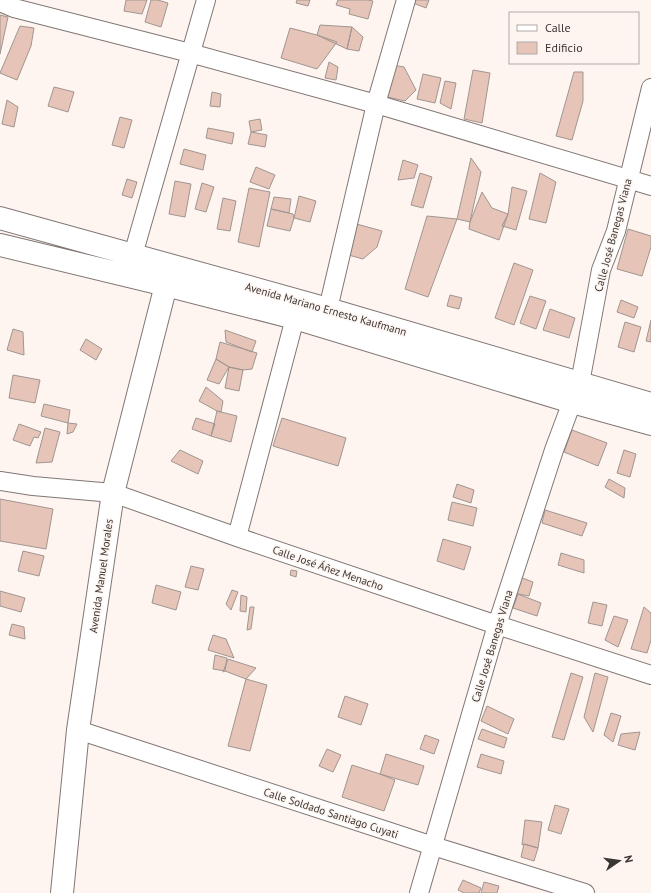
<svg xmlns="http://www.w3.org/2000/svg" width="651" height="893" viewBox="0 0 651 893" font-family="'PT Sans',sans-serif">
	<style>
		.building { fill: #e6c5b8; stroke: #a09591 }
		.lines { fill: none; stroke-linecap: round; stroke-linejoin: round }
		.minor-casing { stroke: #817774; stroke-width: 20 }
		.tertiary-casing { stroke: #817774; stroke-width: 24 }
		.secondary-casing { stroke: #817774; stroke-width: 24 }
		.minor { stroke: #fff; stroke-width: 18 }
		.tertiary { stroke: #fff; stroke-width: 22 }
		.secondary { stroke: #fff; stroke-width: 22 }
		.labels { text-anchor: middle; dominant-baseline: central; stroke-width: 3; stroke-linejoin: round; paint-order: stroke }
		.street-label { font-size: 11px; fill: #3a3634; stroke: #fef5f1 }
	</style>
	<rect width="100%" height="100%" fill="#fef5f1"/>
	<path class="building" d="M126,0H147L142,14L124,11Z
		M151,0H158L168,3L161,27L145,22Z
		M297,0H310L308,6L296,3Z
		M338,0H368L373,1L368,19L349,14L350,9L336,5Z
		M415,0H429L426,8L413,3Z
		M0,15L8,17L0,54Z
		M320,25L352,27L347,49L317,35Z
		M20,26L34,28L31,46L17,80L0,73Z
		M352,27L363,37L359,51L347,49Z
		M290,28L317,35L337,42L317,69L281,58Z
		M329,62L338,67L336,80L325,78Z
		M393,65L404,67L416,90L405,101L387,97Z
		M473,70L490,73L482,123L464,119Z
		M574,72H583V101L572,140L556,136Z
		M423,74L441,78L435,103L417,99Z
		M445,81L456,83L451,109L440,103Z
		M54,87L74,92L68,112L48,106Z
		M212,92L221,94L220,107L210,106Z
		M7,100L18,107L14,127L2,124Z
		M120,117L132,120L124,148L112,145Z
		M260,119L262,130L251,132L249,121Z
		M208,128L234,133L232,144L206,138Z
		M251,132L267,135L265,147L248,144Z
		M184,149L206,155L203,170L180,164Z
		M471,158L481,172L470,222L457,219Z
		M403,160L418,165L414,178L398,180Z
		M256,167L275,175L269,189L250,182Z
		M420,173L432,177L423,208L411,205Z
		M540,173L556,182L546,223L529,219Z
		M127,179L137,182L132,198L122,195Z
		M175,181L191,184L185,217L169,214Z
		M202,183L214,187L206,212L195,209Z
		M512,187L527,191L516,230L502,226L508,214Z
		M249,188L270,192L259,247L238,242Z
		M482,192L492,208L508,214L499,240L469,229L470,222Z
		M299,196L316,201L310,222L294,218Z
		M274,197L291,199L289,213L271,209Z
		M223,198L236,201L230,231L217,229Z
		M271,209L293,214L294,218L290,231L267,226Z
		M427,216L457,219L428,297L405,289Z
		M353,223L382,231L377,247L363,259L345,254Z
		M628,229L651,236V247L642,276L617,269Z
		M514,263L533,270L514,325L495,318Z
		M450,295L462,298L459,309L447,306Z
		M530,296L546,301L536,329L520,323Z
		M621,300L638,307L634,318L617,312Z
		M550,309L575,318L569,338L543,330Z
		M651,320V342L646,341Z
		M625,322L641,327L634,352L618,347Z
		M13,329L23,332L24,355L7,350Z
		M225,330L256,341L252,352L226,342Z
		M86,339L102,349L96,360L80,350Z
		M220,342L257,353L252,369L243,370L229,367L216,359Z
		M216,359L229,367L219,384L207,380Z
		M229,367L243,370L239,391L225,388Z
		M13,375L40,380L35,403L9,398Z
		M206,387L223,401L221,412L217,411L199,401Z
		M44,404L70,410L68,423L41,416Z
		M217,411L237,416L231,442L211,436Z
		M196,418L215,424L211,436L192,429Z
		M282,418L346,438L338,466L273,446Z
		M68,423L77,424L73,432L67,434Z
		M19,424L41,432L38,438L34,437L30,446L13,440Z
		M45,428L60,432L52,462L36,463Z
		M572,430L607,443L598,466L564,452Z
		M180,450L203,461L198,474L171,461Z
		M624,450L636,454L630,477L617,473Z
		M609,479L625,488L624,498L605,487Z
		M457,484L474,490L471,503L453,497Z
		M0,499L53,509L46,549L0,541Z
		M452,502L477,508L473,526L448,520Z
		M545,510L587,523L582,536L542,523Z
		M443,539L471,547L464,570L437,561Z
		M23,551L44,556L39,576L18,571Z
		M561,553L584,560V573L558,565Z
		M191,566L204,569L198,590L185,587Z
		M291,570L297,571L296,577L290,575Z
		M517,576L533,582L529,596L518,594L512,591Z
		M156,585L181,592L176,610L152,603Z
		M232,590L238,592L231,610L226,604Z
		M0,591L25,598L21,612L0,606Z
		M518,594L541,603L537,616L513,608Z
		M241,595L247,597L246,612L240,611Z
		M593,602L607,605L602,626L588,623Z
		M250,607H254L251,629L247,630Z
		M644,607L651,613V640L647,653L631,649Z
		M614,616L628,620L618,647L605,640Z
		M12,624L24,627L25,639L9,635Z
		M213,635L226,639L234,658L208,650Z
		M215,655L227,658L225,671L213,669Z
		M228,659L256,668L246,679L225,671L223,672Z
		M571,673L583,677L564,740L552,737Z
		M595,673L608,677L593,732L584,717Z
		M246,679L267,685L250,751L228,746Z
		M345,696L368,704L361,725L338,717Z
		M487,706L514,719L508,734L481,721Z
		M611,713L621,716L613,742L604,735Z
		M482,729L507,738L504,748L478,739Z
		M640,732L635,750L618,745L621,734Z
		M425,735L439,740L434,754L420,749Z
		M327,749L341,755L333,772L319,766Z
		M386,754L424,766L418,785L380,774Z
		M481,754L504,761L501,774L477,767Z
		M352,765L380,774L395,780L384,811L342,797Z
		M555,805L569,809L561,834L548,830Z
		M525,820L542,822L538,848L524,844L522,845Z
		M524,844L538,848L534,861L521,857Z
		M463,880L481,888L479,893H464L458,890Z
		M484,882L499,886L497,893H481Z"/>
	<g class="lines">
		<defs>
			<path id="minor" d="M0,2L14,8L190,53L376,104L651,186
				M129,269L206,0
				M322,322L328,309L376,104L406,0
				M580,383L601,270L616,231L651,88
				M0,481L33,486L113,493L237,537L497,625L651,675
				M237,537L295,318
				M78,730L433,846L585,893
				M419,893L497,625L554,450L572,402"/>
			<path id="tertiary" d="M62,893L78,730L113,493L166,285L170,267"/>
			<path id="secondary" d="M0,218L328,309L651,404
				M0,245L162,284L295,318L572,402L651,424"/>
		</defs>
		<use href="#minor" class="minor-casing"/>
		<use href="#tertiary" class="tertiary-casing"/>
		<use href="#secondary" class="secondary-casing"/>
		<use href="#minor" class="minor"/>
		<use href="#tertiary" class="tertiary"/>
		<use href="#secondary" class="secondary"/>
	</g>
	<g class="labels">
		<g class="street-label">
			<text transform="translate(613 235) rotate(-75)">Calle José Banegas Viana</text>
			<text transform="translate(326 309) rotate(16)">Avenida Mariano Ernesto Kaufmann</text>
			<text transform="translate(328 568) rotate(19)">Calle José Áñez Menacho</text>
			<text transform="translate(101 576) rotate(-82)">Avenida Manuel Morales</text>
			<text transform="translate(492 646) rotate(-73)">Calle José Banegas Viana</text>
			<text transform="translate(331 813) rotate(18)">Calle Soldado Santiago Cuyati</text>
		</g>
	</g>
	<rect x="509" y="12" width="130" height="52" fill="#fef5f1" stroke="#b0a9a5"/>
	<rect x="517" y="25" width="20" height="6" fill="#ffffff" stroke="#b0a9a5"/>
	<text x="545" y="32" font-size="12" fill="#3a3634">Calle</text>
	<rect x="517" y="42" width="20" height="12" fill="#e6c5b8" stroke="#b0a9a5"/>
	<text x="545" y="52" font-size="12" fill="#3a3634">Edificio</text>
	<g transform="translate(619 861) rotate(77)" stroke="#fef5f1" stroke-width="3" paint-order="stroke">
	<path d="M0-3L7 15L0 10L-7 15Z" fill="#3a3634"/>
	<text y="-6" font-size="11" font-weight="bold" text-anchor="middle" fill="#3a3634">N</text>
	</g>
</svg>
